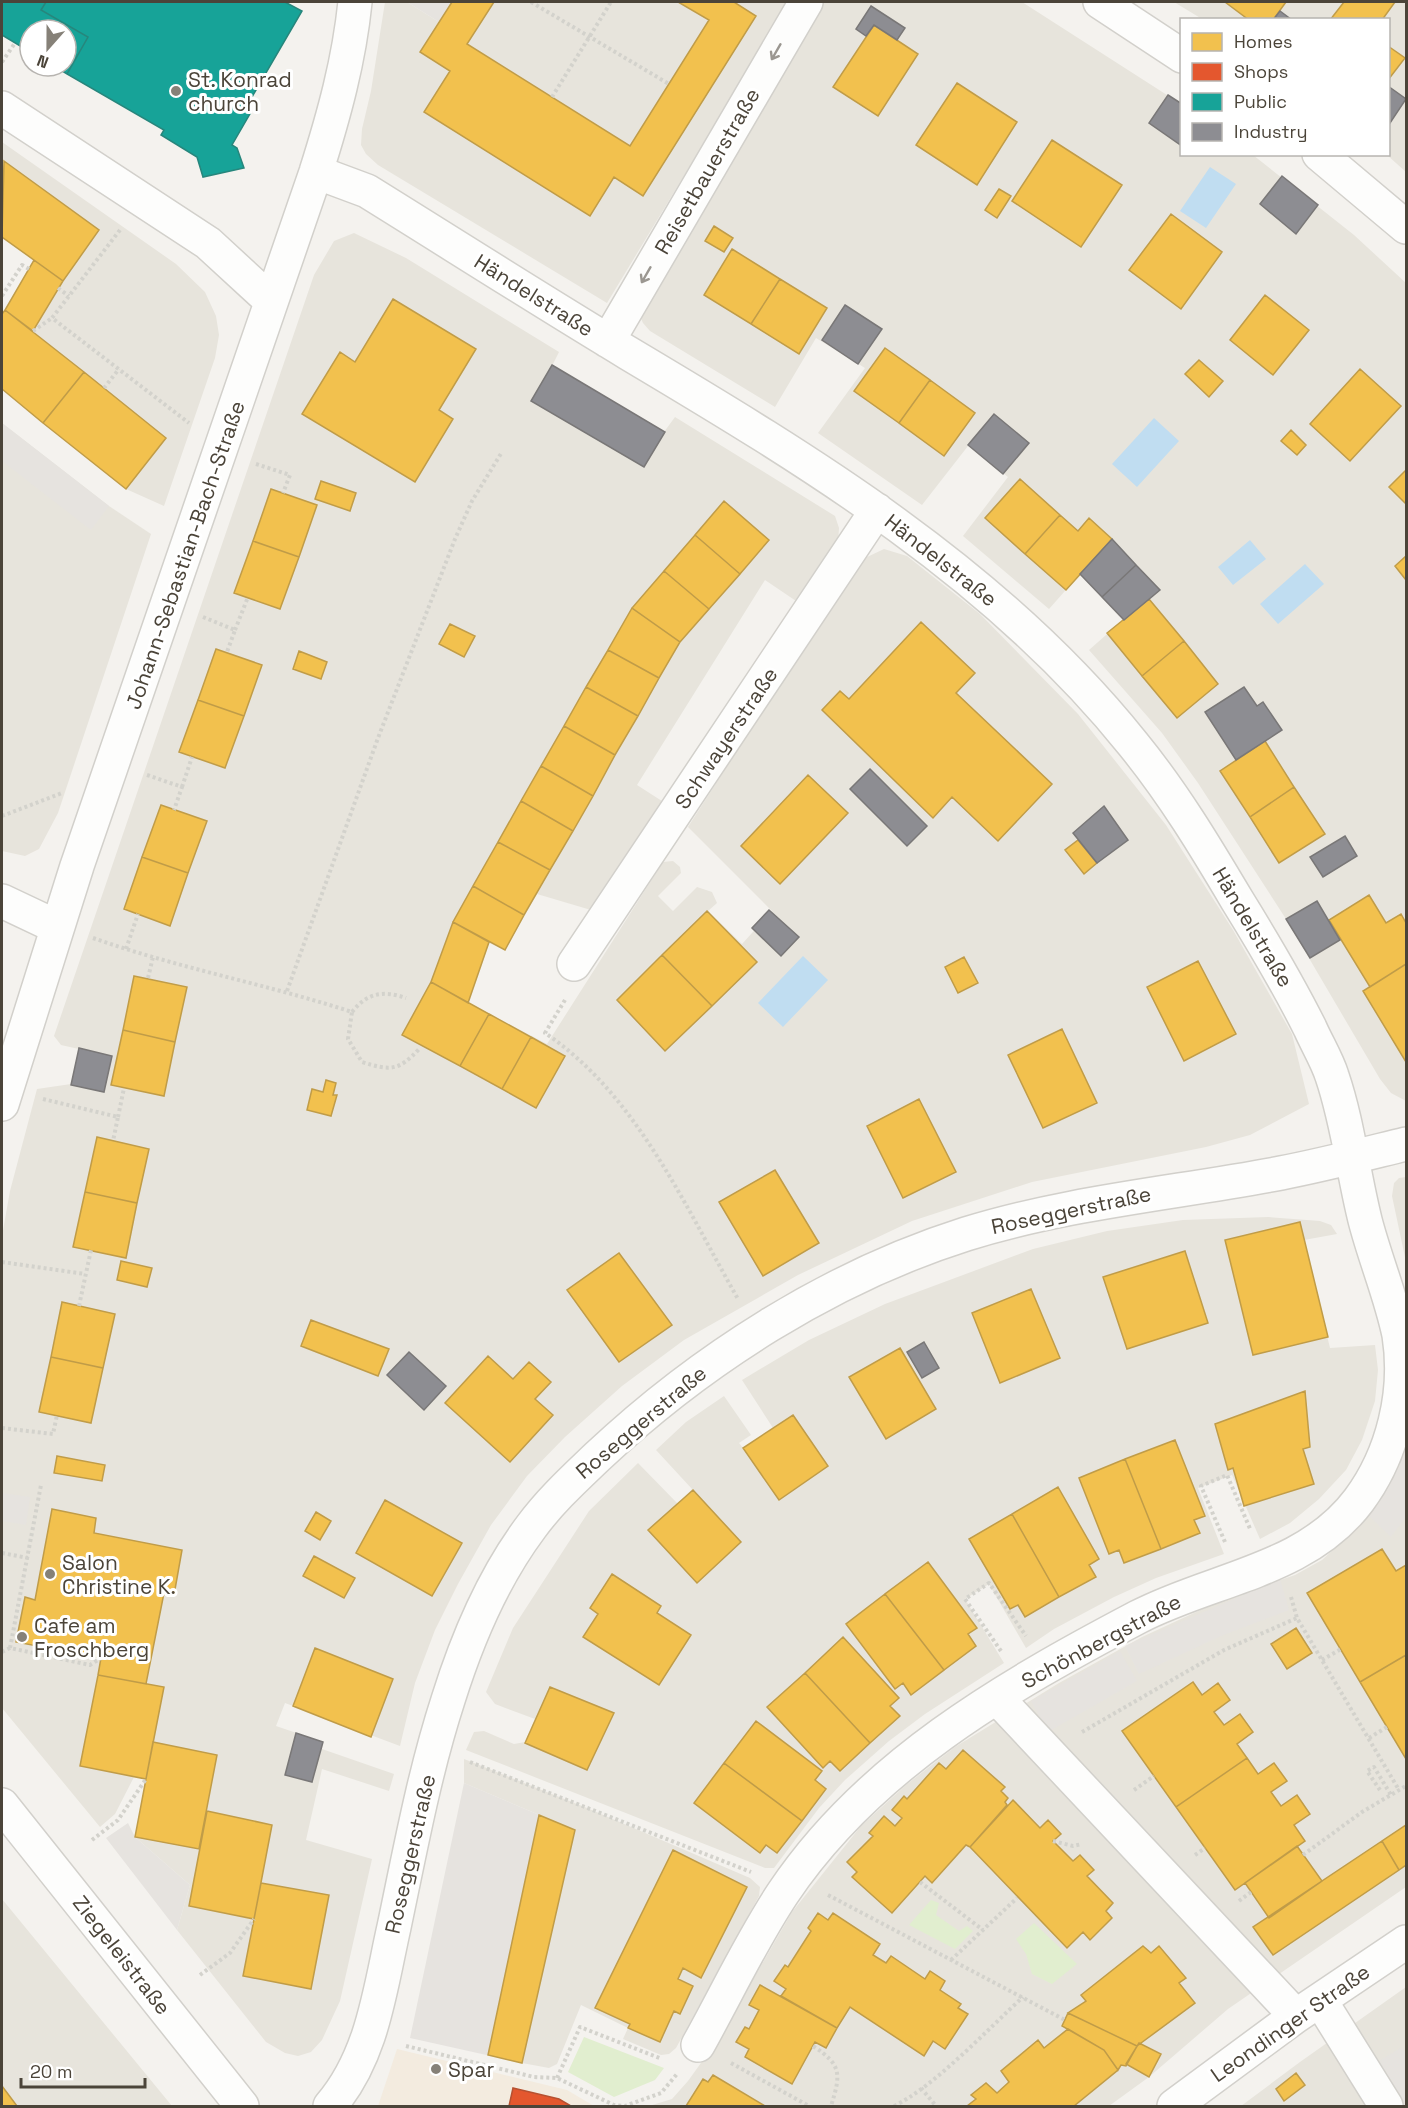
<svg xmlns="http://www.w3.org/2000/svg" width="1408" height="2108" viewBox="0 0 1408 2108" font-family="'Space Grotesk',sans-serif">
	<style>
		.residential { fill: #e7e4dc }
		.commercial { fill: #f3ebdf }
		.green { fill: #e1eecf }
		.parking { fill: #e6e3df }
		.water { fill: #c0ddf1 }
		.homes { fill: #f2c14e; stroke: #c09c48; stroke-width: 1.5 }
		.shops { fill: #e4572e; stroke: #b65131; stroke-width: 1.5 }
		.public { fill: #17a398; stroke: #27867c; stroke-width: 1.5 }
		.industry { fill: #8d8d92; stroke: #797777; stroke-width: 1.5 }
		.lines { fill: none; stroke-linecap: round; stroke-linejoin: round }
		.minor-casing { stroke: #d2d0cb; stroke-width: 36 }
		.path { stroke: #d3d2cc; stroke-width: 4; stroke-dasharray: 3 3; stroke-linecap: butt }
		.minor { stroke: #fdfdfc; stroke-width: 33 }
		.oneway { stroke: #9b9791 }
		.poi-dot { fill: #868178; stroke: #fff; stroke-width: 2 }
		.labels { text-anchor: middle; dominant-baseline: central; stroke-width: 6; stroke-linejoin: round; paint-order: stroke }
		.poi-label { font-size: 21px; fill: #4b4439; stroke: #fff; text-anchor: start }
		.street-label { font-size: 21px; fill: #4b4439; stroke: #fff }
	</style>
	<rect width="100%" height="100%" fill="#f4f2ee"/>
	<path class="residential" d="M385,2H407L439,22L452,2H789L607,303L378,165L366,154L361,145L362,129L371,91Z
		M823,2H1022L1181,104L1182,154L1253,155L1354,235L1406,283V1101L1391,1093L1380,1079L1286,919L1198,783L1162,733L1089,650L1123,620L1080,574L1049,609L963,536L1008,477L968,446L922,505L818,433L865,368L816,338L775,407L650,331L643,323L640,316Z
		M1174,2H1406V172L1387,155L1388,20L1202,19Z
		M2,142L176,264L205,292L216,316L219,335L215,358L164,506L126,489L2,389V314L34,260L2,237Z
		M354,233L406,258L559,352L552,366L664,432L675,417L835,516L839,528L838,543L799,603L765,580L637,785L665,803L591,910L537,894L505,950L489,943L469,1003L547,1044L663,862L673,861L680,867L681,873L658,896L673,911L697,887L712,892L717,903L708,911L742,944L772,911L688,827L835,598L865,558L884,549L907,556L980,614L1078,714L1166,825L1233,930L1292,1034L1309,1104L1250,1135L1206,1147L1032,1182L912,1221L798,1275L684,1340L622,1386L565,1437L527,1476L491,1525L458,1584L435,1630L415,1683L400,1746L285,1703L276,1726L323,1742L322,1749L394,1774L389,1791L322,1769L306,1840L372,1859L340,2001L322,2040L311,2052L298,2056L285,2053L266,2042L177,1930L190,1885L135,1837L146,1779L134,1777L115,1814L100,1827L2,1708V1236L10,1191L37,1089L71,1084L79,1049L61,1045L54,1036L314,275L334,241Z
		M2,423L109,506L151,534L58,813L39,849L25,856L2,851Z
		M1406,1177V1262L1392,1196L1394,1183L1399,1178Z
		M1268,1217L1320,1221L1331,1225L1337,1234L1304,1240L1330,1348L1375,1345L1378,1370L1375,1401L1362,1440L1346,1470L1319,1499L1290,1523L1260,1539L1232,1475L1198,1488L1224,1554L1156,1578L1114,1597L1054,1629L1026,1648L989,1584L965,1599L1004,1663L925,1714L889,1741L845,1780L819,1808L774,1868H765L466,1750L474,1732L484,1731L514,1744L525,1742L535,1719L495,1704L486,1692L513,1628L589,1511L638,1463L678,1504L692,1489L656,1450L686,1422L724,1396L751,1435L739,1443L743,1448L773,1428L742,1380L809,1340L885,1304L1033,1249L1107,1231L1183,1220Z
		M1406,1443V1887L1228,2009L1149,2077L1109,2106H649L672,2099L688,2081L721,2035L792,1912L861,1826L906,1785L955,1747L1059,1683L1142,1637L1222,1600L1295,1575L1322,1560L1360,1525L1380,1498Z
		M464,1759L587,1808L750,1878L760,1887L759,1896L676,2048L669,2054L661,2055L623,2039L628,2028L581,2005L557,2064L549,2068L522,2063L575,1830L464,1783Z
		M2,1899L172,2106H2Z
		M1406,1987V2106H1241L1300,2062Z"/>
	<path class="commercial" d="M397,2049L567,2090L594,2106H378Z"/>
	<path class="green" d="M931,1900L939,1903L936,1915L959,1931L967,1926L973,1931L955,1949L909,1925Z
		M1034,1923L1077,1964L1052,1984L1032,1974L1026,1954L1016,1939Z
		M584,2037L664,2068L655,2080L614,2097L568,2072Z"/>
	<path class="parking" d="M407,2H452L439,22Z
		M2,423L109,506L91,530L2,461Z
		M1406,1449V1517L1391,1537L1368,1515L1394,1476Z
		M2,1493L30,1497L26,1525L2,1521Z
		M1280,1579L1289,1610L1221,1636L1139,1674L1125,1646Z
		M1120,1651L1137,1681L1048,1732L1031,1701Z
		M464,1783L575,1830L522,2063L410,2038Z
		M128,1823L135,1837L190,1885L177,1930L106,1838Z
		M1402,2047L1406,2054V2106H1403L1376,2063Z"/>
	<path class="water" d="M1210,167L1236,184L1206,228L1180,211Z
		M1154,418L1179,441L1137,487L1112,464Z
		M1250,540L1266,559L1233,585L1218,567Z
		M1305,564L1324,584L1278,624L1260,604Z
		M803,956L828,980L783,1027L758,1003Z"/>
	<path class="homes" d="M452,2H494L467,44L630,146L709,20L678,2H734L756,16L643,196L614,177L590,216L424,112L450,71L420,52Z
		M1225,2H1286L1273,20H1249Z
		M1344,2H1395L1382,20H1330Z
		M874,25L918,54L878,116L833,87Z
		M1388,46L1405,58L1388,80Z
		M957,83L1017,122L977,185L916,145Z
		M1052,140L1122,185L1081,247L1012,201Z
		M4,161L99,230L63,281L2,237Z
		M999,189L1011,196L997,218L985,210Z
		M1171,214L1222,252L1181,309L1129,270Z
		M714,226L733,238L724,252L705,241Z
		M732,249L780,279L751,324L704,295Z
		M34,260L63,281L33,331L5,310Z
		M780,279L827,308L799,354L751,324Z
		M1265,295L1309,330L1273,375L1230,340Z
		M393,299L476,349L439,410L453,419L415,482L302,414L340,352L355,362Z
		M5,310L84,372L43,423L2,389V314Z
		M885,348L930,380L899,423L854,391Z
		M1199,360L1223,381L1209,397L1185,374Z
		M1360,369L1401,406L1350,461L1310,424Z
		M84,372L166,438L126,489L43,423Z
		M930,380L975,413L944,456L899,423Z
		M1291,430L1306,445L1297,455L1281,441Z
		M1406,470V504L1389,487Z
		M1020,479L1060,515L1025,554L985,518Z
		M321,481L356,493L350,511L315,499Z
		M271,489L317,505L299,557L253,541Z
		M724,501L769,540L740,574L695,535Z
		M1060,515L1078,531L1089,518L1112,539L1066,590L1025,554Z
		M695,535L740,574L709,609L664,571Z
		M253,541L299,557L280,609L234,593Z
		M1406,556V580L1395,566Z
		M664,571L709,609L680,642L632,608Z
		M1149,599L1184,641L1142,676L1107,633Z
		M632,608L680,642L659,678L608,650Z
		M921,622L975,673L956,693L1052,784L998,841L952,797L933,818L822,710L840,691L849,699Z
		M450,624L475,636L464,657L439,644Z
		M1184,641L1218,684L1177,718L1142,676Z
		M216,649L262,665L244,716L198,700Z
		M608,650L659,678L638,716L586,687Z
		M299,651L327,662L321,679L293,669Z
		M586,687L638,716L615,755L564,726Z
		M198,700L244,716L225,768L179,752Z
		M564,726L615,755L593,796L541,766Z
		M1265,741L1294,787L1250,817L1220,771Z
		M541,766L593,796L573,831L521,801Z
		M808,775L848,813L780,884L741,846Z
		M1294,787L1325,834L1279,863L1250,817Z
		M521,801L573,831L550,870L498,842Z
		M161,805L207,821L188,873L142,857Z
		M1078,840L1097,863L1084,874L1065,850Z
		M498,842L550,870L524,915L473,886Z
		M142,857L188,873L170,926L124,909Z
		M473,886L524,915L505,950L453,922Z
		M1369,895L1386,923L1401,914L1406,923V964L1370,987L1329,920Z
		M707,911L757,962L712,1006L662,955Z
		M453,922L489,942L468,1003L431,982Z
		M662,955L712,1006L665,1051L617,1000Z
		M964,957L978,983L958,993L945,967Z
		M1198,961L1236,1034L1184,1061L1147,987Z
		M1406,964V1062L1363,991Z
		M134,976L187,987L175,1042L123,1030Z
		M431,982L489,1014L460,1066L402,1035Z
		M489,1014L531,1037L502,1089L460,1066Z
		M1062,1029L1097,1103L1043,1128L1008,1055Z
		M123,1030L175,1042L164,1096L111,1085Z
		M531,1037L565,1056L536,1108L502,1089Z
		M326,1080L336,1083L333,1095H337L331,1116L307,1110L312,1089L323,1092Z
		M919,1099L956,1172L903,1198L867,1126Z
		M97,1137L149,1149L137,1203L85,1192Z
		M775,1170L819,1243L763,1276L719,1202Z
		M85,1192L137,1203L126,1258L73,1247Z
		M1300,1222L1328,1337L1253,1355L1225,1240Z
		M1185,1251L1208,1323L1127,1349L1103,1277Z
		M619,1253L672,1325L619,1362L567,1290Z
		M121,1261L152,1268L147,1287L117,1280Z
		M1031,1289L1060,1358L1000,1383L972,1313Z
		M62,1302L115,1314L103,1368L51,1357Z
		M311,1320L389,1349L378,1376L301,1346Z
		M900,1348L936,1409L886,1439L849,1377Z
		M488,1356L513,1379L529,1362L551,1382L535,1399L553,1415L510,1462L445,1403Z
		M51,1357L103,1368L91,1423L39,1412Z
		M1305,1391L1310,1447L1303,1449L1314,1484L1244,1506L1233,1468L1228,1470L1215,1424Z
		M793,1415L828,1466L779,1500L743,1448Z
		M1175,1440L1205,1516L1194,1520L1200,1533L1161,1549L1125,1459Z
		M57,1456L105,1465L102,1481L54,1473Z
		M1125,1459L1161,1549L1124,1563L1119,1550L1109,1554L1079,1478Z
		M1058,1487L1099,1559L1089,1565L1096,1577L1059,1597L1012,1514Z
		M693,1490L741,1542L697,1583L648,1530Z
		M385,1500L462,1543L432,1596L356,1553Z
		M52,1509L96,1518L94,1533L182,1550L174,1595L164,1593L146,1684L98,1675L101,1658L16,1642L25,1597L35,1600Z
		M316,1512L331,1521L320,1540L305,1531Z
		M1012,1514L1059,1597L1025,1617L1018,1605L1010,1609L969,1539Z
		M1382,1549L1396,1571L1406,1565V1655L1360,1682L1307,1593Z
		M314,1556L355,1578L344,1598L303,1576Z
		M928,1562L977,1628L968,1634L976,1646L944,1670L885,1594Z
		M612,1574L661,1606L657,1613L691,1635L659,1685L583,1637L598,1614L590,1608Z
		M885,1594L944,1670L911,1695L903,1683L895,1689L846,1624Z
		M1296,1628L1312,1653L1287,1669L1271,1644Z
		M843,1637L899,1698L890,1706L900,1716L870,1743L805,1673Z
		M315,1648L393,1679L371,1737L293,1706Z
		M1406,1655V1759L1360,1682Z
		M805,1673L870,1743L840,1771L830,1761L823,1768L767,1707Z
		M98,1675L164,1687L146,1779L80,1766Z
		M1193,1682L1202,1695L1218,1683L1230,1700L1214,1712L1224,1725L1240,1714L1253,1732L1237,1744L1247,1758L1176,1807L1122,1731Z
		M550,1687L614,1713L587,1770L525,1743Z
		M756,1721L822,1771L815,1780L826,1789L802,1821L724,1763Z
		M153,1742L217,1755L199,1849L135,1837Z
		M963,1750L1005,1787L1001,1791L1008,1798L1005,1802L1007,1805L970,1847L966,1845L932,1883L925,1876L892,1913L852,1877L857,1872L847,1862L873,1836L869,1833L884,1816L895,1826L902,1818L892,1810L904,1796L907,1799L939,1763L946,1769Z
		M1247,1758L1258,1774L1274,1763L1287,1781L1271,1792L1281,1806L1297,1795L1310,1814L1294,1825L1305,1841L1235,1890L1176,1807Z
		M724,1763L802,1821L777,1853L766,1845L760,1853L694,1803Z
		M1013,1800L1040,1828L1048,1820L1061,1834L1053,1841L1073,1861L1080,1855L1094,1870L1087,1876L1113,1903L1106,1911L1112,1918L1090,1940L1083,1932L1067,1948L970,1847Z
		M207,1811L272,1825L254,1919L189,1906Z
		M539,1815L575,1830L522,2063L488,2055Z
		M1406,1825V1865L1399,1870L1382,1841Z
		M1382,1841L1399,1870L1273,1955L1253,1927Z
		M1297,1846L1322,1881L1269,1918L1245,1883Z
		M673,1850L747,1887L701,1978L683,1968L678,1979L693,1986L680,2014L674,2011L660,2042L628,2028L630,2024L595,2008Z
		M261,1883L329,1895L311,1989L243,1976Z
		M818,1913L828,1920L833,1913L880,1944L873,1955L886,1963L891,1956L925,1979L930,1971L945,1981L940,1990L961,2004L958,2008L968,2014L945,2049L933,2041L924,2056L850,2007L837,2028L781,1996L786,1989L774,1981L785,1965L788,1967L811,1931L808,1928Z
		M1143,1946L1151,1953L1159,1946L1186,1978L1179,1983L1195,2003L1137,2046L1068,2013L1086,2001L1081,1995Z
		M760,1985L837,2028L826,2048L815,2042L792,2084L745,2057L749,2049L736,2042L745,2027L749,2029L759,2010L749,2005Z
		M1068,2013L1137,2046L1126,2066L1121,2065L1118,2070L1104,2050L1062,2026Z
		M1068,2029L1104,2050L1118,2070L1074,2106H967L976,2099L971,2095L986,2083L997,2093L1009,2082L1001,2071L1038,2040L1044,2048Z
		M1139,2043L1161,2054L1149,2077L1126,2064Z
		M1296,2073L1305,2085L1284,2101L1276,2089Z
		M713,2075L765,2106H686L703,2079L708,2082Z
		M2,2086L17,2106H2Z"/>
	<path class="shops" d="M513,2088L559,2099L571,2106H509Z"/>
	<path class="public" d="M2,2H46L41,10L88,37L67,74L54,66H66V30H30V52L2,35Z
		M46,2H285L302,11L245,109L251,112L232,145L237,148L244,168L203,177L197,157L161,135L164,130L67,74L88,37L41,10Z"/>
	<path class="industry" d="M871,6L905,28L897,40L874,25L866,36L856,29Z
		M1280,11L1292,20H1273Z
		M1388,86L1406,99L1388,126Z
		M1168,95L1182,104V146L1149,123Z
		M1282,176L1318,205L1296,234L1260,204Z
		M845,305L882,329L858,364L822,340Z
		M552,365L665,432L644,467L531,401Z
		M994,414L1029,443L1003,474L968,445Z
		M1112,539L1136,565L1102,597L1080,574Z
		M1136,565L1160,590L1124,620L1102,597Z
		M1244,687L1257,706L1263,702L1282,730L1236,760L1205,712Z
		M870,769L927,826L907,846L850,789Z
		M1104,806L1128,840L1097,863L1073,833Z
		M1345,836L1357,856L1323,877L1310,857Z
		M1317,901L1340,940L1310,958L1286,919Z
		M769,910L799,937L781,956L752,928Z
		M79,1048L112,1056L104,1092L71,1085Z
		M924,1342L939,1368L922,1378L907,1352Z
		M409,1352L446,1386L424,1410L387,1375Z
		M296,1733L323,1742L312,1782L285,1775Z"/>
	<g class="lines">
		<defs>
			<path id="minor" d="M1100,2L1182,56
				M2,108L208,243L271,301
				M1319,154L1406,227
				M316,172L367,191C454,245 540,300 628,353C811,462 998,575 1133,744C1173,793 1205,846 1237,900C1263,942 1288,984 1310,1028C1317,1044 1327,1060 1332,1076C1348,1123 1353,1172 1365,1220C1375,1259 1391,1296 1399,1335C1408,1392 1393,1454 1359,1500C1306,1571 1213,1578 1138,1617C1005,1687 868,1766 783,1893C751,1941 726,1995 698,2045
				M608,341L806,2
				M2,901L57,927
				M574,964L877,510
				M2,1104L77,866L316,172C334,115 349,61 355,2
				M998,1699L1296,2016
				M2,1805L242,2106
				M1320,2000L1386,2106
				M330,2106C373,2056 380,1989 394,1927C410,1851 424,1774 448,1700C467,1639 492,1579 531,1527C550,1501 574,1479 597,1457C700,1360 830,1277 966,1234C1069,1202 1176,1193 1281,1173C1323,1165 1365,1154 1406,1144
				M1174,2106L1296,2016L1406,1942"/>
		</defs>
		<use href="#minor" class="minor-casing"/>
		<path class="path" d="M531,2L669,84
			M2,62L15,43
			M552,97L611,2
			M120,230L52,318L189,423
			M58,288L69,296
			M2,296L22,265L29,269
			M33,331L52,318
			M104,388L119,369
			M256,464L290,475L283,493
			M203,617L235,630L227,652
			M235,630L248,597
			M147,775L182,787L174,810
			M182,787L192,757
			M2,816L62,793
			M93,938C178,968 266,984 352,1012L348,1039L362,1062C390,1071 399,1071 419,1049
			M126,949L138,914
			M148,978L153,957
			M287,991L378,738L455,539L472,501L502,452
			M565,1000L545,1033C636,1094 685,1206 738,1299
			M352,1012C367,993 383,990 406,998
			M43,1099L118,1117L113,1141
			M118,1117L124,1088
			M2,1262L85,1274
			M79,1306L91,1250
			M2,1428L53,1434L57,1415
			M1225,1542L1201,1486L1227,1475L1251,1531
			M2,1553L28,1558
			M1291,1597L1297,1618L1399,1790
			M10,1648L41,1485
			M1001,1651L965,1599L989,1583L1026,1636
			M2,1652L10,1648L90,1665L101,1658
			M1322,1660L1341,1649
			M1082,1732L1224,1650L1297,1618
			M1369,1738L1387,1727
			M470,1762L751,1872
			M1134,1790L1154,1776
			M1380,1790L1367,1771L1374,1767L1391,1795
			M92,1840L118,1820L146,1779
			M1053,1841L1073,1846L1082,1844
			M1195,1855L1205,1848
			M1303,1855L1362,1812L1406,1786
			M920,1882L983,1930
			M828,1895L1065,2020
			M1239,1901L1251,1892
			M951,1960L1017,1898
			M200,1975L230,1953L254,1919
			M406,2046L534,2077L557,2078L614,2105L625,2106L661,2093L677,2074
			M813,2046C842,2065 841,2074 831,2106
			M731,2063L809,2106
			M557,2078L580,2027L662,2059
			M921,2088L936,2106
			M894,2106C934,2087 988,2029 1023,1997"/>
		<use href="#minor" class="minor"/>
	</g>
	<defs><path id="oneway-shaft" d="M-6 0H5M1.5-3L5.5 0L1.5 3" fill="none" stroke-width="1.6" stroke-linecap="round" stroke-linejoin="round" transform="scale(1.5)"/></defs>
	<g class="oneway">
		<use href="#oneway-shaft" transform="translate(776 52) rotate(120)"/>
		<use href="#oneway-shaft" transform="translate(646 275) rotate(120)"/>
	</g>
	<g class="poi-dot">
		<circle cx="176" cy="91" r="6"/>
		<circle cx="50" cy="1574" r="6"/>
		<circle cx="22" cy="1637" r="6"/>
		<circle cx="436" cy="2069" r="6"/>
	</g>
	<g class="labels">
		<g class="poi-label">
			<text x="188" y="79">St. Konrad<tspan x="188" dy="24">church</tspan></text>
			<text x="62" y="1562">Salon<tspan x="62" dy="24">Christine K.</tspan></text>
			<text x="34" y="1625">Cafe am<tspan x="34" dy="24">Froschberg</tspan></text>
			<text x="448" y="2069">Spar</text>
		</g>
		<g class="street-label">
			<text transform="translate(707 171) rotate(-60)">Reisetbauerstraße</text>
			<text transform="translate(534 295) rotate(32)">Händelstraße</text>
			<text transform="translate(185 555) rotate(-71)">Johann-Sebastian-Bach-Straße</text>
			<text transform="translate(941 560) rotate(38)">Händelstraße</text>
			<text transform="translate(726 738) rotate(-56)">Schwayerstraße</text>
			<text transform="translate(1253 927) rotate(59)">Händelstraße</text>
			<text transform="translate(1071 1210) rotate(-12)">Roseggerstraße</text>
			<text transform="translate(641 1422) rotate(-40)">Roseggerstraße</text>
			<text transform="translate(1101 1641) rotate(-28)">Schönbergstraße</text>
			<text transform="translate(410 1854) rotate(-77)">Roseggerstraße</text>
			<text transform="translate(122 1955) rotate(52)">Ziegeleistraße</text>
			<text transform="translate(1290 2023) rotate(-35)">Leondinger Straße</text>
		</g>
	</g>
	<rect width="1408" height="2108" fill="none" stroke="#4b4439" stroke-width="6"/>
	<rect x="1180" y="18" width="210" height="138" fill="#ffffff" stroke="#b7b4b0" stroke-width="1.5"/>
	<rect x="1192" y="33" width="30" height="18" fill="#f2c14e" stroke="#b7b4b0" stroke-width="1.5"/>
	<text x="1234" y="48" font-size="18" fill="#4b4439">Homes</text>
	<rect x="1192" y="63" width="30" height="18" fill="#e4572e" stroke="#b7b4b0" stroke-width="1.5"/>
	<text x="1234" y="78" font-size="18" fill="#4b4439">Shops</text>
	<rect x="1192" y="93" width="30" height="18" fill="#17a398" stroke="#b7b4b0" stroke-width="1.5"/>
	<text x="1234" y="108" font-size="18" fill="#4b4439">Public</text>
	<rect x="1192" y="123" width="30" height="18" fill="#8d8d92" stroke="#b7b4b0" stroke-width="1.5"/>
	<text x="1234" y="138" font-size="18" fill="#4b4439">Industry</text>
	<g transform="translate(48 48) rotate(201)"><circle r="28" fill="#ffffff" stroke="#b7b4b0" stroke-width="1.5"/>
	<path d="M0-4.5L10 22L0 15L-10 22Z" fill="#868178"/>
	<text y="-9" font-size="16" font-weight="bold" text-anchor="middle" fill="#4b4439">N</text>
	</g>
	<path d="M21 2078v9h124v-9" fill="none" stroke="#4b4439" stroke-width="3"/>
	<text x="30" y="2078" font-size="18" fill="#4b4439" stroke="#ffffff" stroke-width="4.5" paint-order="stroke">20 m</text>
</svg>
